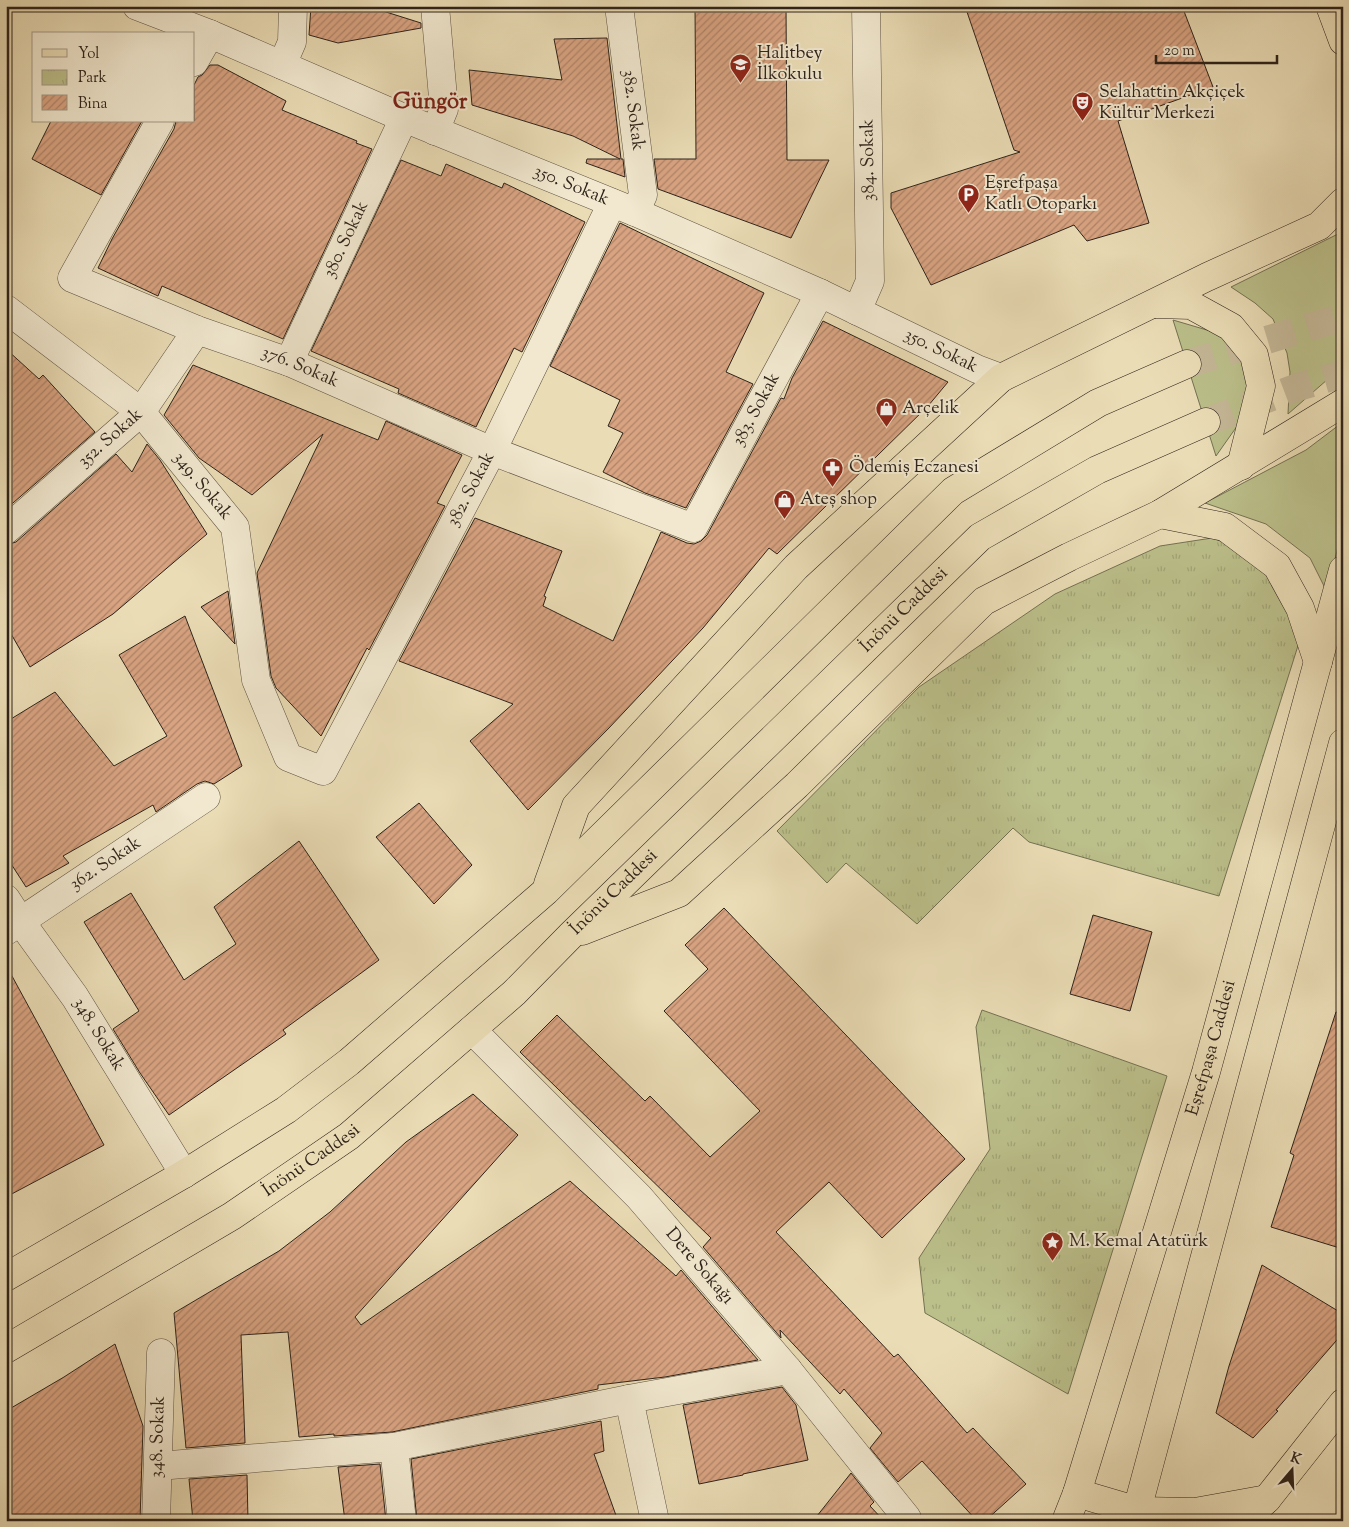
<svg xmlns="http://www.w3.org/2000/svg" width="1349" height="1527" viewBox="0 0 1349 1527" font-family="'Sorts Mill Goudy',serif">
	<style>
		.grass { fill: #bbbf8a; stroke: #747152 }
		.park { fill: url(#park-tufts); stroke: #747152 }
		.building { fill: url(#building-hatch); stroke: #2e231a }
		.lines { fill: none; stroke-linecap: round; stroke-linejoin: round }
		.major-tunnel { stroke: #c4b796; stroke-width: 28; stroke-dasharray: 28 14; stroke-linecap: butt }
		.minor-casing { stroke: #5d5141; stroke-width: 29 }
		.major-casing { stroke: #2e231a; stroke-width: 29 }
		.minor { stroke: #f1e8cf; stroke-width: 28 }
		.major { stroke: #eadcb5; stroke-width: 28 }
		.labels { text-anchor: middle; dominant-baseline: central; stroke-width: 4; stroke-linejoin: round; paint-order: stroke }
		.poi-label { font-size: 18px; fill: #2e231a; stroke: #f1e8cf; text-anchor: start }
		.street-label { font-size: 18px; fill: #2e231a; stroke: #f1e8cf }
		.district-label { font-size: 22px; font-weight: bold; fill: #7a1f14; stroke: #f1e8cf }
	</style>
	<defs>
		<pattern id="park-tufts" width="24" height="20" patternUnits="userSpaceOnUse" patternTransform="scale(1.25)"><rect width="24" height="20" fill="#bbbf8a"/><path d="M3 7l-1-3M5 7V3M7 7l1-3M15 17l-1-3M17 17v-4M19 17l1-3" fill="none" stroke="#a1a476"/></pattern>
		<pattern id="building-hatch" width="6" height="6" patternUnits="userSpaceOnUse" patternTransform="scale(1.25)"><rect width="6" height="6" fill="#d8a381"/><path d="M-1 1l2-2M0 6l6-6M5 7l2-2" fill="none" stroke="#b08469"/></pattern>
	</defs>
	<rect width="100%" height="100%" fill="#eadcb5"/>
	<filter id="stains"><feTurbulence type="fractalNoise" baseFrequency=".004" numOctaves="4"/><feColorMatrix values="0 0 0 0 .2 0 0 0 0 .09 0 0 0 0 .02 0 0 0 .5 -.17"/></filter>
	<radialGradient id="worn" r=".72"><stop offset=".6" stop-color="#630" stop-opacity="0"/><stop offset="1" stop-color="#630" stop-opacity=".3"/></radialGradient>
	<path class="grass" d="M1343,230V363L1336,372L1288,414L1290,372L1287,353L1273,319L1255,303L1231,287L1340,233Z
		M1173,320L1217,333L1247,361L1250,387L1240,422L1216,456Z
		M1343,422V526L1327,592L1310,558L1266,524L1205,503L1306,450Z"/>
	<path class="park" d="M1212,538L1237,547L1266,564L1302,633L1219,896L1029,842L1013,828L917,924L846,863L827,883L777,831L919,687L1055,594L1160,546Z
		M982,1010L1167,1076L1068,1394L925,1313L919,1258L990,1149L976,1027Z"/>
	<path class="building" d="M311,6H367L421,23V28L338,43L309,35Z
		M695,6H786L787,160H829L791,238L658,189L654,159H696Z
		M965,6H1182L1213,87L1118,121L1149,223L1087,241L1074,225L931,285L891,208V193L1020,152L1014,150Z
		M607,38L621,159H623L625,177L586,163L587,159H620L573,136L472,105L469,70L562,80L554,39Z
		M210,65H218L286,101L282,110L357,141L356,143L372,149L283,339L162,286L158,296L98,268L112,239L174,129L176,121H194V85L198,77L202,75Z
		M51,121H142L101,195L32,159Z
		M401,160L441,176L446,164L502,188L504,183L585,222L522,352L514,348L476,427L398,393L399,389L311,351Z
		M620,223L764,293L726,372L753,384L686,508L645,493L603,472L623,433L608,426L620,400L550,366Z
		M823,321L948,382L928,406L777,554L769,548L703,628L609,728L528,810L470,741L513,704L399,661L475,518L562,551L544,596L546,597L543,606L613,641L661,532L687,543L694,544L701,541L707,535L781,398L784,399L792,378Z
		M6,349L39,379L43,375L95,432L6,509Z
		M193,365L378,440L386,421L462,455L437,503L445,506L369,650L367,648L321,736L276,688L271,676L257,573L323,434L252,495L199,458L164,415Z
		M147,444L160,460L207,534L113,614L30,667L6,625V545L16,542L116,454L132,472Z
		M228,591L235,644L201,607Z
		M185,616L242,766L214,784L205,781L197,784L156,812L153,805L63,856L69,863L26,887L6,856V722L55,692L114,766L167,736L119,655Z
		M419,803L472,865L434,904L376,837Z
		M299,841L379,960L283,1030L286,1034L169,1115L140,1073L113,1029L139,1011L84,922L131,893L184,980L236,944L214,907Z
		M724,908L965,1159L882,1238L829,1182L776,1232L894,1357L898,1354L967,1433L973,1428L1026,1484L985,1521H977L922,1461L898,1482L870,1448L882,1433L844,1389L840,1394L780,1330L781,1338L703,1247L711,1238L520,1052L557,1015L645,1101L650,1096L710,1157L760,1111L664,1011L708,969L685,945Z
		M1093,915L1152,932L1130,1011L1070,994Z
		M6,965L104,1145L6,1197Z
		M1336,1012L1343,1013V1249L1271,1227L1294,1155L1290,1153Z
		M473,1094L518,1135L355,1317L361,1325L570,1181L676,1276L681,1270L758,1360L665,1377L598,1385V1389L392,1432L334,1436V1434L299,1437L288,1332L241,1335L245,1443L186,1448L174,1313L279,1251L330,1212L406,1142Z
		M1262,1265L1343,1314V1333L1276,1410L1278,1411L1253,1438L1216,1413L1229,1366Z
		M115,1344L143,1426L140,1521H6V1411L64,1377Z
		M782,1387L796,1405L808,1460L743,1474V1475L699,1484L683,1405Z
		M601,1421L604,1451L594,1454L618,1521H417L411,1459Z
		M380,1464L386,1521H345L338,1467Z
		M851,1473L874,1502L870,1506L884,1521H813Z
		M247,1475L248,1521H193L189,1479Z"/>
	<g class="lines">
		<path class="major-tunnel" d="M1187,364L1343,317
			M1206,422L1298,387L1343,374"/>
		<defs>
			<g id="minor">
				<path id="s1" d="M137,6L210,34L404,118L635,212L820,293L977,369L1001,378"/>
				<path id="s2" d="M619,6L643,195L635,212"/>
				<path d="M194,62L210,34"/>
				<path d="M282,65L292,42L293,6"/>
				<path id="s3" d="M160,121L72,278L197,330L289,362L492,451L693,528L820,293"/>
				<path d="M435,131L444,109L435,6"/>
				<path id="s4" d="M6,309L141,412L235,527L256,680L288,757L323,771L492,451L612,203"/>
				<path d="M857,311L870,281L866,6"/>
				<path id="s5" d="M289,362L404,118"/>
				<path id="s6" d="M6,530L141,412L197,330"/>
				<path id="s7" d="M6,899L21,922L75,997L184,1174"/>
				<path id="s8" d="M6,931L206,797"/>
				<path id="s9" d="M472,1030L639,1197L788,1370L907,1518"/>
				<path d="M629,1399L655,1521"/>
				<path d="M394,1447L402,1521"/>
				<path d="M158,1466L394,1447L629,1399L788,1370"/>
				<path id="s10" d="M156,1521L161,1353"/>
			</g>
			<g id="major">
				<path d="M1330,6L1343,41"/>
				<path d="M1155,304L1191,305L1231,327L1254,355L1261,386L1241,466"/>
				<path d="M1160,514L1225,527L1277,566L1300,608L1318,662"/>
				<path d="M548,884L576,806L796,567L1001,378L1207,277L1319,226L1343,202"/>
				<path d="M582,931L679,893L797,785L984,601L1069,557L1160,514L1343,403"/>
				<path d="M6,1277L184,1174L286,1110L349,1062L546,891L953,491L1098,403L1187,364"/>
				<path id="s11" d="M6,1349L232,1216L349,1136L514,993L571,935L980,537L1097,470L1206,422"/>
				<path d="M1077,1493L1138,1511L1195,1512L1267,1499"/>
				<path d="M1253,1512L1267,1499L1343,1403"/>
				<path id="s12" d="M1066,1521L1077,1493L1206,1072L1343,570"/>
				<path d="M1134,1521L1343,743"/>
			</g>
		</defs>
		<use href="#minor" class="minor-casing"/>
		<use href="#major" class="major-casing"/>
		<use href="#minor" class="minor"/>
		<use href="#major" class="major"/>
	</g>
	<defs>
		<symbol id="school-pin" viewBox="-11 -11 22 30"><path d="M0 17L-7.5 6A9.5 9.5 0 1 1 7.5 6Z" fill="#8f2418" stroke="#f1e8cf"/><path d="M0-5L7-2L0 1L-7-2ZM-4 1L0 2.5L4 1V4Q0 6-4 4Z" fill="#fff"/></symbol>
		<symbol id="theatre-pin" viewBox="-11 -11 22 30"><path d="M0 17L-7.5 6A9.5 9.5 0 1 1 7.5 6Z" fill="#8f2418" stroke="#f1e8cf"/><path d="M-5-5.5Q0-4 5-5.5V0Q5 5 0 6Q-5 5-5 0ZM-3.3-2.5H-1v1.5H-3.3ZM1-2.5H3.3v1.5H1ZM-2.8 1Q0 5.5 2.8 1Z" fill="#fff"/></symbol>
		<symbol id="parking-pin" viewBox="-11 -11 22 30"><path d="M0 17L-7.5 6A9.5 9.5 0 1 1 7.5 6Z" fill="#8f2418" stroke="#f1e8cf"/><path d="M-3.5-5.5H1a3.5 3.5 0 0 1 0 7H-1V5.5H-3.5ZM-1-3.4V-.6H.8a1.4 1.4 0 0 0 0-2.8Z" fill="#fff"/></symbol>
		<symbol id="shop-pin" viewBox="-11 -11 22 30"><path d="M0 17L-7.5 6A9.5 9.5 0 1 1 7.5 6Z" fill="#8f2418" stroke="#f1e8cf"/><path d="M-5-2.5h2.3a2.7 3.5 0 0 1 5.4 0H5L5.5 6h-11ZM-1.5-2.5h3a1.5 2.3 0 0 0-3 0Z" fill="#fff"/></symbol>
		<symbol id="pharmacy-pin" viewBox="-11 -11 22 30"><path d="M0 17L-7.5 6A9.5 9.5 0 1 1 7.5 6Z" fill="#8f2418" stroke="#f1e8cf"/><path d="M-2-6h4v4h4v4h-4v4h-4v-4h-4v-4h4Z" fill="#fff"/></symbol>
		<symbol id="sight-pin" viewBox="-11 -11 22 30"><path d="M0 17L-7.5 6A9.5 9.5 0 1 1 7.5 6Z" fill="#8f2418" stroke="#f1e8cf"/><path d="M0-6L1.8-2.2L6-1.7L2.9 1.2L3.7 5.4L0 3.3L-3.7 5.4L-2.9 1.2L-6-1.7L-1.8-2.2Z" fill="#fff"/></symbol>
	</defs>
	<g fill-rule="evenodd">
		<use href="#school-pin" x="728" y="52" width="25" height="34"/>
		<use href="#theatre-pin" x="1070" y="90" width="25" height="34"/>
		<use href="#parking-pin" x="956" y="182" width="25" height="34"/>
		<use href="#shop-pin" x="874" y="396" width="25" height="34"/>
		<use href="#pharmacy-pin" x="820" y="456" width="25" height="34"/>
		<use href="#shop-pin" x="772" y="488" width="25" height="34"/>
		<use href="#sight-pin" x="1040" y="1230" width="25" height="34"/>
	</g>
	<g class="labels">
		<g class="poi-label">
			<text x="757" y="54">Halitbey<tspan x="757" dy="21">İlkokulu</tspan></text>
			<text x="1099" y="93">Selahattin Akçiçek<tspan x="1099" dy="21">Kültür Merkezi</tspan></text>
			<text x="985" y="184">Eşrefpaşa<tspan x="985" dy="21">Katlı Otoparkı</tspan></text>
			<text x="902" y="409">Arçelik</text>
			<text x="849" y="468">Ödemiş Eczanesi</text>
			<text x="800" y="500">Ateş shop</text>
			<text x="1069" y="1242">M. Kemal Atatürk</text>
		</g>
		<g class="street-label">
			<text stroke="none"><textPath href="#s2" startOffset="105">382. Sokak</textPath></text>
			<text transform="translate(869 160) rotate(-91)">384. Sokak</text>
			<text stroke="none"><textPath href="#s1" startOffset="470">350. Sokak</textPath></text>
			<text stroke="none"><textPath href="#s5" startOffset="135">380. Sokak</textPath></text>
			<text stroke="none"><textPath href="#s1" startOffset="875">350. Sokak</textPath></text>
			<text stroke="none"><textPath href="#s3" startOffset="425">376. Sokak</textPath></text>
			<text stroke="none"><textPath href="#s3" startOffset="984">383. Sokak</textPath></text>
			<text stroke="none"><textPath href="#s6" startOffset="139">352. Sokak</textPath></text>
			<text stroke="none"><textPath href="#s4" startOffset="266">349. Sokak</textPath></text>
			<text stroke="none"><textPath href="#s4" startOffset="912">382. Sokak</textPath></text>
			<text stroke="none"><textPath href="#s11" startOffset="1169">İnönü Caddesi</textPath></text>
			<text stroke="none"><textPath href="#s8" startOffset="120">362. Sokak</textPath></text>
			<text stroke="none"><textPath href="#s11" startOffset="764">İnönü Caddesi</textPath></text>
			<text stroke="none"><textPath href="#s7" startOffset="164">348. Sokak</textPath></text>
			<text stroke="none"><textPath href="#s12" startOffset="495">Eşrefpaşa Caddesi</textPath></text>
			<text stroke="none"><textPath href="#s11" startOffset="359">İnönü Caddesi</textPath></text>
			<text stroke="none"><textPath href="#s9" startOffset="328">Dere Sokağı</textPath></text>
			<text stroke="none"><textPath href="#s10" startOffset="84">348. Sokak</textPath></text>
		</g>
		<g class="district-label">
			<text x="430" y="103">Güngör</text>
		</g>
	</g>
	<rect width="1349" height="1527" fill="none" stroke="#eadcb5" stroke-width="25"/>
	<rect x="8" y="8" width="1334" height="1512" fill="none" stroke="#2e231a" stroke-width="2.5"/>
	<rect x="12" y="12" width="1324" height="1502" fill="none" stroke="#2e231a"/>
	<rect x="32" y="32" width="162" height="90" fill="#f1e8cf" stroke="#a39987"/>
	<rect x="42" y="49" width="25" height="8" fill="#eadcb5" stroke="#a39987"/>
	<text x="78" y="58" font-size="15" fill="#2e231a">Yol</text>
	<rect x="42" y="70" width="25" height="15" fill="url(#park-tufts)" stroke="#a39987"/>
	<text x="78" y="82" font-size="15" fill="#2e231a">Park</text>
	<rect x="42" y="95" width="25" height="15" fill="url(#building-hatch)" stroke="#a39987"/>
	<text x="78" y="108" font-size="15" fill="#2e231a">Bina</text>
	<g transform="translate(1292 1470) rotate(19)" stroke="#f1e8cf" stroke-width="4" paint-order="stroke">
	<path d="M0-4L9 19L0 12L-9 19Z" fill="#2e231a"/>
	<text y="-8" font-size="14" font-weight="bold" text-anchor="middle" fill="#2e231a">K</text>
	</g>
	<path d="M1156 55v8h121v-8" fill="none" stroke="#2e231a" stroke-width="2.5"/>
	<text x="1164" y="55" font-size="15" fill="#2e231a" stroke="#f1e8cf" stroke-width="4" paint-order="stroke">20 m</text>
	<rect width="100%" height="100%" filter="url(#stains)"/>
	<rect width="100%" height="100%" fill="url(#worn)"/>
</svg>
